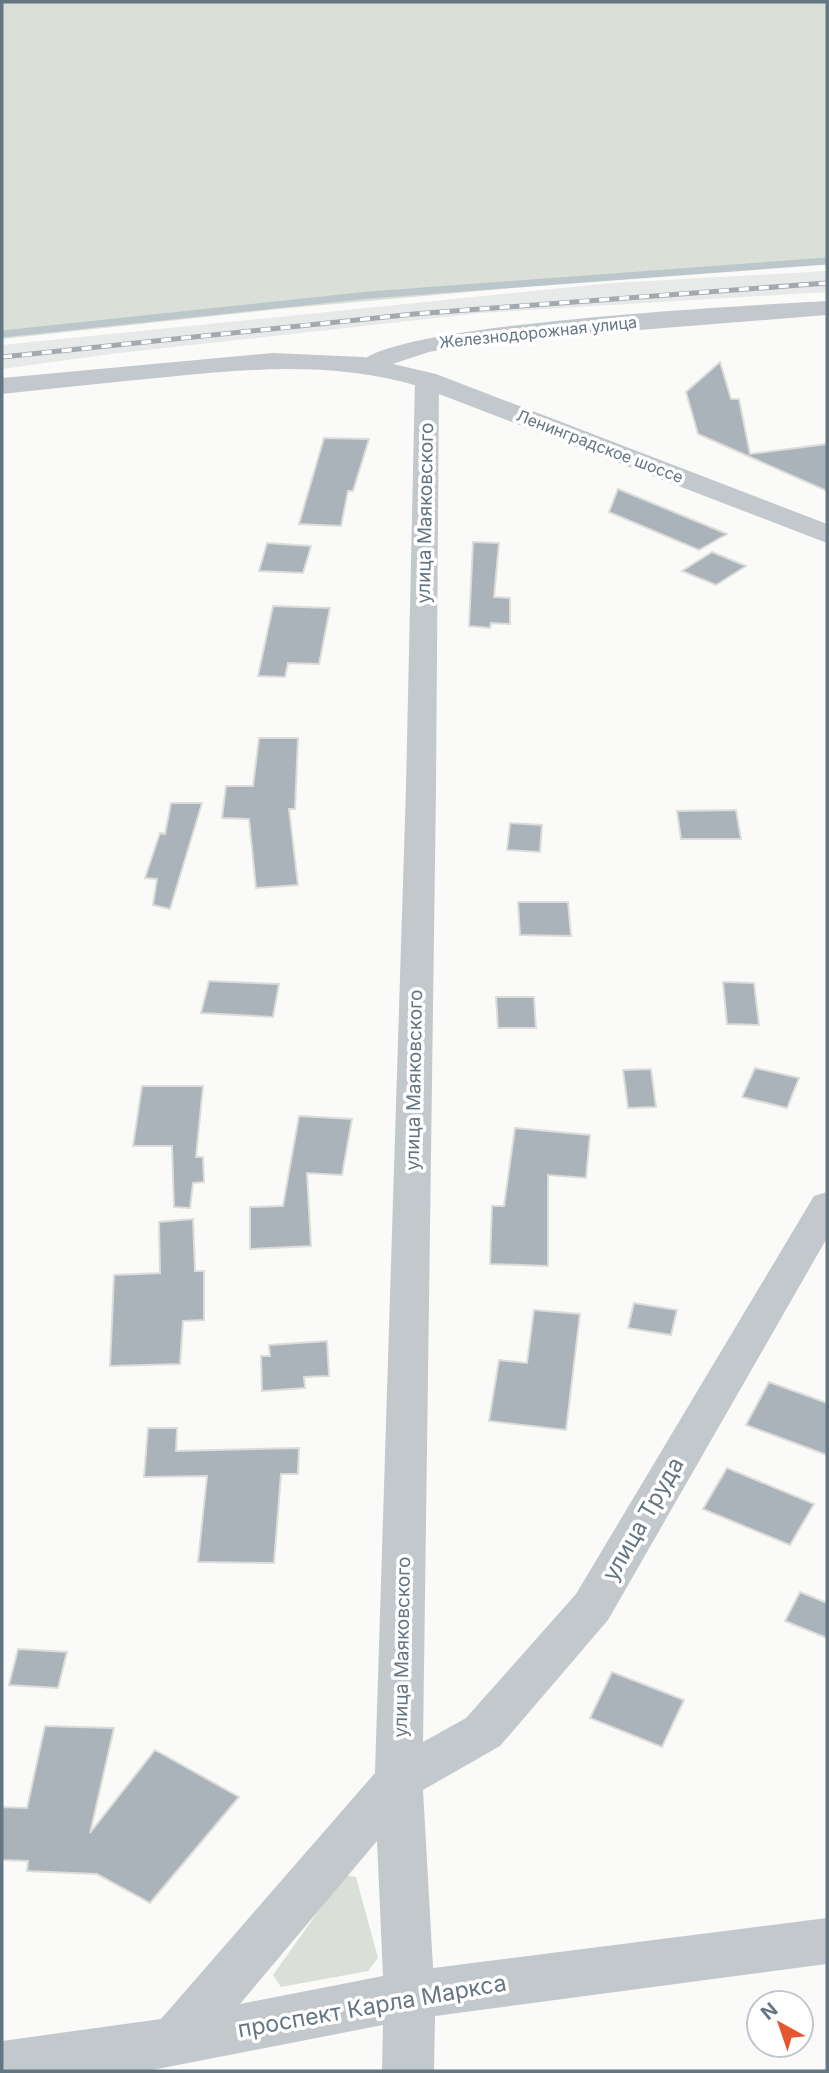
<svg xmlns="http://www.w3.org/2000/svg" width="829" height="2073" viewBox="0 0 829 2073" font-family="Inter,sans-serif">
	<style>
		.built { fill: #e8e9e9 }
		.green { fill: #dadfd7 }
		.lines { fill: none; stroke-linecap: round; stroke-linejoin: round }
		.stream { stroke: #bbc7cb; stroke-width: 7 }
		.building { fill: #aab3b9; stroke: #dcdcda; stroke-width: 2 }
		.minor { fill: #c3c8cc; fill-rule: evenodd }
		.tertiary { fill: #c3c8cc; fill-rule: evenodd }
		.rail-casing { stroke: #a2aab0; stroke-width: 5 }
		.rail { stroke: #fff; stroke-width: 3.5; stroke-dasharray: 10; stroke-linecap: butt }
		.labels { text-anchor: middle; dominant-baseline: central; stroke-width: 7; stroke-linejoin: round; paint-order: stroke }
		.far-street-label { font-size: 16px; fill: #657683; stroke: #fff }
		.street-label { font-size: 19px; fill: #657683; stroke: #fff }
		.near-street-label { font-size: 23px; fill: #657683; stroke: #fff }
	</style>
	<rect width="100%" height="100%" fill="#fafaf8"/>
	<path class="built" d="M827,271V292L481,313L111,354L2,369V345L612,283Z"/>
	<path class="green" d="M2,2H827V264L745,267L279,309L2,339Z
		M344,1875L356,1877L378,1958L368,1971L281,1987L273,1975Z"/>
	<g class="lines">
		<path class="stream" d="M2,334L369,295L827,261"/>
	</g>
	<path class="building" d="M720,362L731,399H739L750,454L827,444V491L698,434L686,392Z
		M324,438L369,439L353,491H348L341,526L299,524Z
		M618,489L727,534L699,550L609,512Z
		M473,542L499,543L494,597L510,598V624L491,623L490,628L469,626Z
		M267,543L311,546L303,573L259,571Z
		M712,552L746,566L716,585L682,571Z
		M273,606L330,608L319,664L288,663L285,677L258,676Z
		M259,738H298L295,809H289L298,885L256,888L249,819L222,818L226,786H253Z
		M171,803H202L170,909L153,905L157,879L145,878L160,833L165,834Z
		M736,810L741,839H681L677,811Z
		M510,823L542,825L540,852L507,850Z
		M518,902H568L571,936L520,935Z
		M209,981L279,984L273,1017L201,1013Z
		M723,982L754,983L759,1025L727,1024Z
		M496,997H534L536,1028H498Z
		M755,1068L799,1078L787,1108L742,1097Z
		M651,1069L656,1107L628,1108L623,1070Z
		M142,1086H203L196,1157H203L204,1182L193,1183L190,1208L174,1207L172,1146H133Z
		M299,1116L352,1119L342,1175L307,1173L311,1246L250,1249V1207L283,1206Z
		M515,1128L590,1135L586,1178L548,1175V1266L490,1264L492,1206H504Z
		M193,1219L195,1271H204V1320L183,1321L180,1364L110,1366L114,1275L160,1273L159,1222Z
		M634,1303L677,1310L671,1335L628,1328Z
		M534,1310L580,1314L566,1430L489,1421L499,1360L527,1363Z
		M327,1341L329,1376L304,1377L305,1388L262,1391L261,1356H270L269,1345Z
		M769,1382L827,1403V1455L746,1425Z
		M148,1428H177L176,1451L299,1448L298,1474H281L274,1563L198,1562L207,1476L144,1477Z
		M727,1468L814,1504L790,1545L703,1509Z
		M800,1592L827,1603V1638L785,1621Z
		M18,1649L67,1652L58,1688L9,1685Z
		M612,1672L684,1700L662,1747L590,1718Z
		M45,1726L114,1728L90,1833L155,1750L239,1797L150,1903L97,1874L27,1871L28,1861L2,1860V1807L27,1808Z"/>
	<g class="lines">
		<path class="minor" d="M827,301V315L478,343L429,352L371,371L363,369L359,364C388,323 760,305 827,301Z
			M427,373L435,375L439,380L436,787L423,1742L466,1718L576,1594L814,1196L827,1192V1238L608,1620L500,1746L423,1790L433,1968L827,1918V1964L435,2016L434,2071H382L383,2025L147,2071H2V2041L161,2019L375,1773L406,787L415,380L419,375ZM377,1841L383,1976L240,2004Z"/>
		<path class="tertiary" d="M273,353L363,357L436,374L827,524V543L418,386C335,362 252,368 167,377C112,382 57,388 2,394V378Z"/>
		<defs>
			<path id="rail" d="M2,357L414,314L827,283"/>
		</defs>
		<use href="#rail" class="rail-casing"/>
		<use href="#rail" class="rail"/>
	</g>
	<g class="labels">
		<g class="far-street-label">
			<text transform="translate(538 332) rotate(-6)">Железнодорожная улица</text>
			<text transform="translate(600 446) rotate(21)">Ленинградское шоссе</text>
		</g>
		<g class="street-label">
			<text transform="translate(425 513) rotate(-89)">улица Маяковского</text>
			<text transform="translate(414 1080) rotate(-89)">улица Маяковского</text>
			<text transform="translate(402 1647) rotate(-89)">улица Маяковского</text>
		</g>
		<g class="near-street-label">
			<text transform="translate(643 1519) rotate(-60)">улица Труда</text>
			<text transform="translate(372 2006) rotate(-10)">проспект Карла Маркса</text>
		</g>
	</g>
	<rect width="829" height="2073" fill="none" stroke="#657683" stroke-width="7"/>
	<g transform="translate(780 2024) rotate(320)"><circle r="33" fill="#ffffff" stroke="#c1c8cd" stroke-width="2"/>
	<path d="M0-5L12 26L0 18L-12 26Z" fill="#e4572e"/>
	<text y="-10" font-size="19" font-weight="bold" text-anchor="middle" fill="#657683">N</text>
	</g>
</svg>
